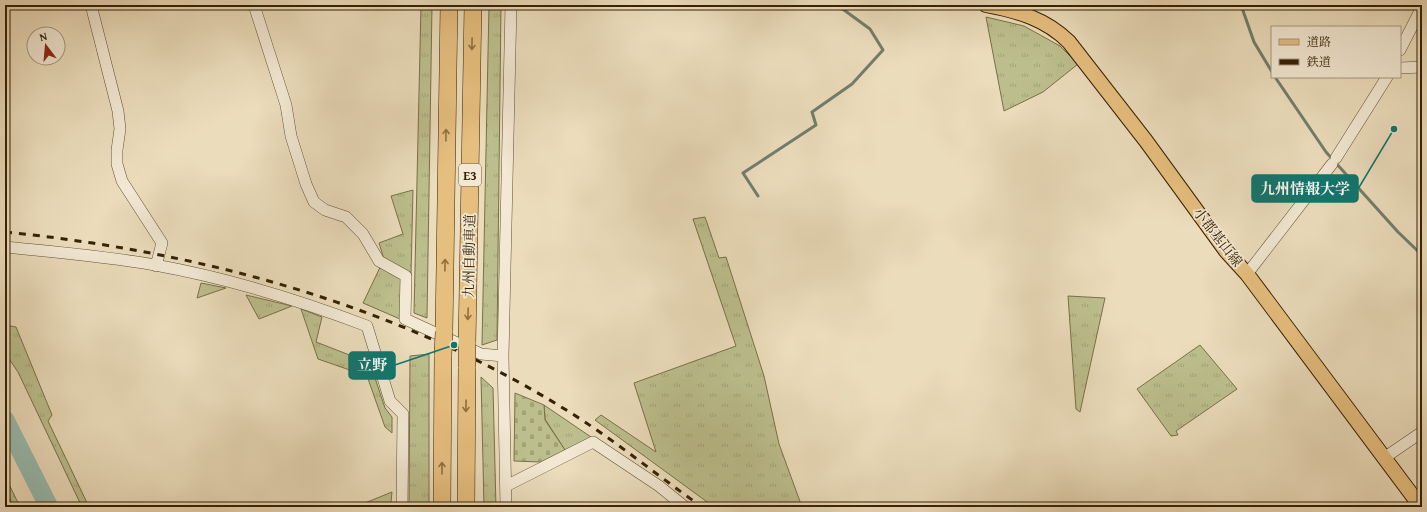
<svg xmlns="http://www.w3.org/2000/svg" width="1427" height="512" viewBox="0 0 1427 512" font-family="'Gentium Book Plus','Noto Serif JP',serif">
	<style>
		.grass { fill: url(#grass-tufts); stroke: #797048 }
		.forest { fill: url(#forest-firs); stroke: #797048 }
		.cemetery { fill: url(#cemetery-stones); stroke: #797048 }
		.lines { fill: none; stroke-linecap: round; stroke-linejoin: round }
		.stream { stroke: #717e6b; stroke-width: 3 }
		.river { stroke: #98bcaf; stroke-width: 19 }
		.minor-casing { stroke: #635032; stroke-width: 12 }
		.major-casing { stroke: #362104; stroke-width: 16 }
		.highway-casing { stroke: #362104; stroke-width: 18 }
		.minor { stroke: #f2e8d3; stroke-width: 11 }
		.major { stroke: #e6be7e; stroke-width: 14 }
		.highway { stroke: #e6be7e; stroke-width: 17 }
		.rail { stroke: #362104; stroke-width: 3; stroke-dasharray: 7 7; stroke-linecap: butt }
		.highway-bridge-casing { stroke: #362104; stroke-width: 18; stroke-linecap: butt }
		.highway-bridge { stroke: #e6be7e; stroke-width: 17 }
		.oneway { stroke: #8e7041 }
		.labels { text-anchor: middle; dominant-baseline: central; stroke-width: 3.5; stroke-linejoin: round; paint-order: stroke }
		.shield { fill: #f2e8d3; stroke: #6e5d42; stroke-width: 1 }
		.shield-label { font-size: 13px; font-weight: bold; fill: #362104 }
		.street-label { font-size: 14px; fill: #362104; stroke: #f2e8d3 }
		.leader { fill: none; stroke: #0f766e; stroke-width: 1.5 }
		.callout-dot { fill: #0f766e; stroke: #f2e8d3; stroke-width: 1.5 }
		.callout { fill: #0f766e; stroke: #0f766e; stroke-width: 1.5 }
		.callout-label { font-size: 15px; text-anchor: middle; font-weight: bold; fill: #fff }
	</style>
	<defs>
		<pattern id="grass-tufts" width="24" height="20" patternUnits="userSpaceOnUse"><rect width="24" height="20" fill="#bcbf8d"/><path d="M3 7l-1-3M5 7V3M7 7l1-3M15 17l-1-3M17 17v-4M19 17l1-3" fill="none" stroke="#a2a478"/></pattern>
		<pattern id="forest-firs" width="22" height="20" patternUnits="userSpaceOnUse"><rect width="22" height="20" fill="#bcbf8d"/><path d="M5 1l3.5 6h-7zM16 11l3.5 6h-7z" fill="#a2a478"/></pattern>
		<pattern id="cemetery-stones" width="16" height="16" patternUnits="userSpaceOnUse"><rect width="16" height="16" fill="#bcbf8d"/><path d="M2 7V4a2 2 0 0 1 4 0v3zM10 15v-3a2 2 0 0 1 4 0v3z" fill="#a2a478"/></pattern>
	</defs>
	<rect width="100%" height="100%" fill="#ebdcbb"/>
	<filter id="stains"><feTurbulence type="fractalNoise" baseFrequency=".005" numOctaves="4"/><feColorMatrix values="0 0 0 0 .2 0 0 0 0 .09 0 0 0 0 .02 0 0 0 .5 -.17"/></filter>
	<radialGradient id="worn" r=".72"><stop offset=".6" stop-color="#630" stop-opacity="0"/><stop offset="1" stop-color="#630" stop-opacity=".3"/></radialGradient>
	<path class="grass" d="M421,5H432L427,318L414,313Z
		M489,5H501L497,340L482,345Z
		M986,17L1024,26L1060,46L1078,64L1043,92L1004,111Z
		M413,190L411,274L400,319L363,303L384,259L379,243L403,234L391,196Z
		M705,217L719,258L726,257L764,376L779,444L802,507H714L595,420L601,415L656,452L634,383L736,346L693,219Z
		M201,283L226,288L197,298Z
		M246,295L292,306L259,319Z
		M1068,296L1105,298L1080,412L1076,409Z
		M301,309L322,317L316,342L370,363L385,408L392,417V433L385,427L367,376L318,359Z
		M5,325L16,327L52,415L48,421L89,507H82L18,372L5,353Z
		M1200,345L1237,389L1176,431L1178,435L1171,436L1137,389Z
		M429,354V507H409L410,356Z
		M481,377L493,388L496,507H484Z
		M544,405L591,437L565,450L545,419Z
		M392,492L391,502L379,507H355Z"/>
	<path class="forest" d="M5,476L20,507H14L5,489Z"/>
	<path class="cemetery" d="M515,393L544,405L545,420L565,450L541,462L514,461Z"/>
	<g class="lines">
		<path class="stream" d="M1241,5L1254,42L1272,72
			M1275,77L1326,152L1398,232L1422,255
			M758,196L743,173L816,125L812,112L852,84L883,50L870,29L844,10L834,5"/>
		<path class="river" d="M5,420L49,507"/>
		<defs>
			<path id="minor" d="M91,5L118,111L120,129L117,150V164L122,181L162,243L156,266
				M254,5L286,105L291,136L306,184L314,202L325,210L346,217L363,234L379,261L406,276L405,319L481,354L503,356
				M1400,50L1422,7
				M1400,68L1422,67
				M1336,158L1387,77
				M5,247C55,252 105,256 155,265C227,278 299,300 367,326L390,401L403,414L402,507
				M1247,274L1332,164
				M1384,458L1422,432
				M506,486L593,442L659,486L685,507
				M506,507L503,356L511,5"/>
			<path id="major" d="M986,5C1018,11 1046,19 1069,42L1146,141L1226,251L1247,274L1421,507"/>
			<path id="highway" d="M444,332L449,5
				M467,344L473,5
				M442,507L443,355
				M466,507L467,367"/>
		</defs>
		<use href="#minor" class="minor-casing"/>
		<use href="#major" class="major-casing"/>
		<use href="#highway" class="highway-casing"/>
		<use href="#minor" class="minor"/>
		<use href="#major" class="major"/>
		<use href="#highway" class="highway"/>
		<path class="rail" d="M5,232C204,252 401,306 571,413C617,442 658,476 702,507"/>
		<defs>
			<path id="highway-bridge" d="M443,355L444,332
				M467,367V344"/>
		</defs>
		<use href="#highway-bridge" class="highway-bridge-casing"/>
		<use href="#highway-bridge" class="highway-bridge"/>
	</g>
	<defs><path id="oneway-shaft" d="M-6 0H5M1.5-3L5.5 0L1.5 3" fill="none" stroke-width="1.6" stroke-linecap="round" stroke-linejoin="round"/></defs>
	<g class="oneway">
		<use href="#oneway-shaft" transform="translate(472 44) rotate(91)"/>
		<use href="#oneway-shaft" transform="translate(446 135) rotate(-89)"/>
		<use href="#oneway-shaft" transform="translate(445 265) rotate(-89)"/>
		<use href="#oneway-shaft" transform="translate(468 314) rotate(92)"/>
		<use href="#oneway-shaft" transform="translate(466 406) rotate(91)"/>
		<use href="#oneway-shaft" transform="translate(442 468) rotate(-90)"/>
	</g>
	<g class="labels">
		<rect class="shield" x="459" y="164" width="22" height="22" rx="3"/>
		<g class="shield-label">
			<text x="470" y="175">E3</text>
		</g>
		<g class="street-label">
			<text transform="translate(1218 237) rotate(52)">小郡基山線</text>
			<text transform="translate(469 256) rotate(-89)">九州自動車道</text>
		</g>
	</g>
	<path class="leader" d="M1394 129L1358 189M454 345L395 365"/>
	<g class="callout-dot">
		<circle cx="1394" cy="129" r="4"/>
		<circle cx="454" cy="345" r="4"/>
	</g>
	<g class="callout">
		<rect x="1252" y="175" width="106" height="27" rx="4"/>
		<rect x="349" y="352" width="46" height="27" rx="4"/>
	</g>
	<g class="callout-label">
		<text x="1305" y="194">九州情報大学</text>
		<text x="372" y="370">立野</text>
	</g>
	<rect width="1427" height="512" fill="none" stroke="#ebdcbb" stroke-width="20"/>
	<rect x="6" y="6" width="1415" height="500" fill="none" stroke="#362104" stroke-width="2"/>
	<rect x="10" y="10" width="1407" height="492" fill="none" stroke="#362104"/>
	<rect x="1271" y="26" width="130" height="52" fill="#f2e8d3" stroke="#a79880"/>
	<rect x="1279" y="39" width="20" height="6" fill="#e6be7e" stroke="#a79880"/>
	<text x="1307" y="46" font-size="12" fill="#362104">道路</text>
	<rect x="1279" y="59" width="20" height="6" fill="#362104" stroke="#a79880"/>
	<text x="1307" y="66" font-size="12" fill="#362104">鉄道</text>
	<g transform="translate(46 46) rotate(344)"><circle r="19" fill="#f2e8d3" stroke="#a79880"/>
	<path d="M0-3L7 15L0 10L-7 15Z" fill="#8f2418"/>
	<text y="-6" font-size="11" font-weight="bold" text-anchor="middle" fill="#362104">N</text>
	</g>
	<rect width="100%" height="100%" filter="url(#stains)"/>
	<rect width="100%" height="100%" fill="url(#worn)"/>
</svg>
